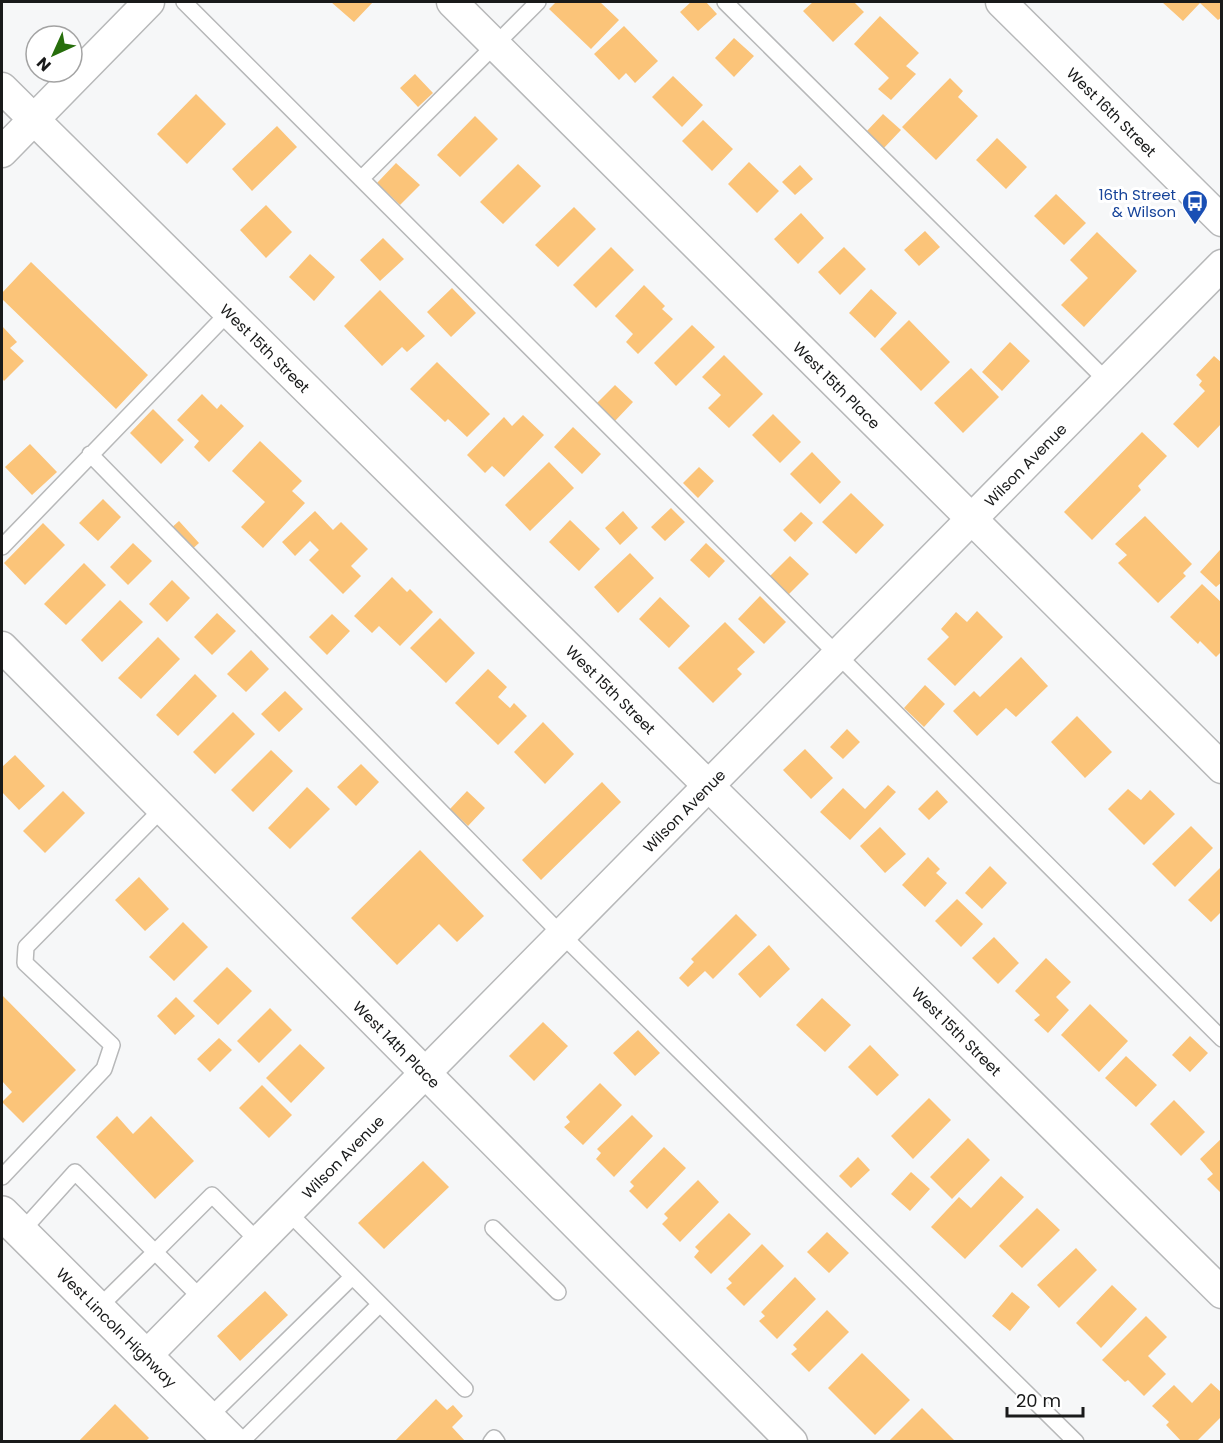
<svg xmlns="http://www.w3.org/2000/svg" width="1223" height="1443" viewBox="0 0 1223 1443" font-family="Poppins,sans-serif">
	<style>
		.building { fill: #fbc479 }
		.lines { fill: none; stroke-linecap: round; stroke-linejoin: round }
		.service-casing { stroke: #b7b8b9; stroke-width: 18 }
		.minor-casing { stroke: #b7b8b9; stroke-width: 33 }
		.primary-casing { stroke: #b7b8b9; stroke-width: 36 }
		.service { stroke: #fff; stroke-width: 15 }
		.minor { stroke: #fff; stroke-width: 30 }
		.primary { stroke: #fff; stroke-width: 33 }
		.labels { text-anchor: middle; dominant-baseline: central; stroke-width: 6; stroke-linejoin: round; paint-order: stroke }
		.street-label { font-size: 15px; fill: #191a1a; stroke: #fff }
		.transit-label { font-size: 15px; fill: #164399; stroke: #fff; text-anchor: end }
	</style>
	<rect width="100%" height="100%" fill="#f6f7f8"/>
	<path class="building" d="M331,2H373L354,22Z
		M556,2H600L619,20L591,49L549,9Z
		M691,2H706L717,14L698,31L680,12Z
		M813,2H854L864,12L833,42L803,11Z
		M1162,2H1222V17L1218,20L1200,3L1183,21Z
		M880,16L919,53L906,66L916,74L891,100L878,89L889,78L854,44Z
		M624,26L658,61L635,83L626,73L619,80L594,54Z
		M734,38L754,56L734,77L715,58Z
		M415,74L433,93L418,107L400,88Z
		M673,76L703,105L682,127L652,97Z
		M950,78L963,91L958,97L978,116L936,160L902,127Z
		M196,94L226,124L187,164L157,134Z
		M883,114L901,130L883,149L865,133Z
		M475,116L498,139L460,177L437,155Z
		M703,120L733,149L712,171L682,141Z
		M277,126L297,147L252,191L232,169Z
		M997,138L1027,167L1006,189L976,160Z
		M749,162L779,191L757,213L728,184Z
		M396,163L420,185L400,205L377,183Z
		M518,164L541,186L503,224L480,202Z
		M800,165L813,179L795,195L782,182Z
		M1056,194L1086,223L1064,245L1034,216Z
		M266,205L292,232L266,258L240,230Z
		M574,207L596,229L558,267L535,245Z
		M801,213L824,238L798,264L774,239Z
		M925,231L940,247L919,266L904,250Z
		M1097,232L1137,271L1084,327L1061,305L1088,278L1070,260Z
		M383,238L404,259L380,281L360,260Z
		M611,247L634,270L596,308L573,285Z
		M844,247L866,269L840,295L818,272Z
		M310,254L335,277L314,301L289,277Z
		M31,262L148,375L116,409L2,299V293Z
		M644,285L665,306L662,309L673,319L638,354L626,342L633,334L615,316Z
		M452,288L476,313L451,337L427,312Z
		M871,289L897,313L875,338L849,313Z
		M380,290L425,336L407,352L402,347L382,366L344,326Z
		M909,320L950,362L921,391L880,349Z
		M692,325L715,347L676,386L654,363Z
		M2,326L17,342L10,348L24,361L4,381L2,378Z
		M1010,342L1030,361L1002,391L982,372Z
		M724,355L763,394L729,428L708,408L721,395L702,377Z
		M1214,356L1222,363V423L1198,448L1173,424L1205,391L1199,385L1202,381L1196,375Z
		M437,362L490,414L467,437L448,419L445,422L410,389Z
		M971,368L999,397L963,433L934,403Z
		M615,385L633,402L614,422L596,404Z
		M202,394L217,409L221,404L244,426L209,462L194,447L199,441L177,420Z
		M153,409L184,440L161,464L130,433Z
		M773,414L801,442L780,463L752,435Z
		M523,415L544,435L504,477L492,466L485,473L467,455L504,417L512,426Z
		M573,427L601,454L582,474L554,447Z
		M1142,432L1167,456L1138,486L1141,490L1092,540L1064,512Z
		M260,441L302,481L292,491L305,503L263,548L241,527L265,502L232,471Z
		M30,444L57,472L32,495L5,467Z
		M812,452L841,482L820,504L790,474Z
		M549,462L574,488L530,531L505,505Z
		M699,467L714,481L698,498L683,483Z
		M851,493L884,525L856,554L822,522Z
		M103,499L121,517L98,541L79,523Z
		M671,508L685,522L665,541L651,527Z
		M315,511L333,530L341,522L368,549L351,566L361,576L343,594L309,560L319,550L310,541L295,556L282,542Z
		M623,511L638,528L620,545L605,528Z
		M801,512L813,523L795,542L783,530Z
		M1145,516L1192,564L1183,573L1186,576L1158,603L1118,563L1127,555L1115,544Z
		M570,520L600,549L579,571L549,542Z
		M179,521L199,543L189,552L169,530Z
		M43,523L65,545L25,585L4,563Z
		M133,543L152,561L128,585L110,567Z
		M706,543L725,561L709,578L690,560Z
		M1220,550L1222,582L1216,587L1200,572Z
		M630,553L654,578L618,613L594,587Z
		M790,556L809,574L788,595L769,577Z
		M84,563L106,585L66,625L44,604Z
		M392,577L407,592L410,589L433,612L400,646L379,626L372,633L354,616Z
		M172,580L190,598L167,622L149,604Z
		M1202,584L1222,603V651L1216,657L1200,641L1198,644L1170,617Z
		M760,596L786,622L764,644L738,619Z
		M660,597L690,626L669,648L639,619Z
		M120,600L143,622L102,662L81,640Z
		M977,611L1003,637L955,686L927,659L949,637L941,629L956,612L967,622Z
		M217,613L236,631L212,655L194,637Z
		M332,614L350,631L327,655L309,637Z
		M440,618L475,653L446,683L410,648Z
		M725,622L755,652L737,669L742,674L713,703L678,668Z
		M158,637L180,659L141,699L118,678Z
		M251,650L269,669L246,692L227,674Z
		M1021,657L1048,686L1016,717L1006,708L977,736L953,711L974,691L980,697Z
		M488,669L507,687L498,697L510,708L514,703L527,716L498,745L455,703Z
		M195,674L217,696L178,736L156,715Z
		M925,685L945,704L924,727L904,708Z
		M285,691L303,709L279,732L261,714Z
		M233,712L255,734L215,774L193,752Z
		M1077,716L1112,752L1085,778L1051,742Z
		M543,722L574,754L545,784L514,752Z
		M847,729L860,742L843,759L830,747Z
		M805,749L833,778L811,799L783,770Z
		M271,750L293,771L253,812L231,790Z
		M15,755L45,786L19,810L2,792V767Z
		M361,764L379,782L356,806L337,787Z
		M602,782L621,802L541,880L522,860Z
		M888,785L896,792L850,840L820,812L843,788L865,809Z
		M307,787L330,809L290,849L268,828Z
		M1128,789L1141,800L1150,790L1175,814L1144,845L1108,809Z
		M937,790L948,802L929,820L918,809Z
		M63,791L85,813L45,853L23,831Z
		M467,791L485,808L468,826L450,809Z
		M1191,826L1213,848L1175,887L1152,864Z
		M880,827L906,854L885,873L860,846Z
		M420,850L484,916L457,942L439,924L397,965L351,918Z
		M928,857L940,869L936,873L947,883L925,907L902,885Z
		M990,866L1007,883L982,909L965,893Z
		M1222,866V911L1211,922L1188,900Z
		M139,877L169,909L145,931L115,900Z
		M957,899L983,924L961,947L935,921Z
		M736,914L757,935L713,979L705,971L688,987L679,978L694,962L691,959Z
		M183,922L208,947L174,981L149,957Z
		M994,937L1019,963L998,984L972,958Z
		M769,945L790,969L760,998L738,974Z
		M1046,958L1071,982L1056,997L1069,1010L1048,1033L1034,1020L1040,1015L1015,991Z
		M227,967L252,991L218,1025L193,1001Z
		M2,995L76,1070L23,1123L2,1102L12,1092L2,1081Z
		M176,997L195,1016L175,1035L157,1016Z
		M822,998L851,1025L825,1052L796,1025Z
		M1090,1004L1128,1041L1099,1072L1061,1035Z
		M270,1008L292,1030L259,1063L237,1041Z
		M543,1022L568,1046L534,1081L509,1056Z
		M638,1030L660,1053L635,1076L613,1053Z
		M1190,1036L1208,1053L1190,1072L1172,1055Z
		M219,1038L232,1050L210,1072L197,1059Z
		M300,1044L325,1068L291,1103L266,1078Z
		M870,1045L899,1075L877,1096L848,1067Z
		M1126,1056L1157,1085L1136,1107L1105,1078Z
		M600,1083L622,1105L583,1145L564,1127L570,1122L566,1117Z
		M262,1085L292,1115L269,1138L239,1108Z
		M929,1098L951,1120L913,1159L891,1136Z
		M1174,1100L1205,1132L1181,1156L1150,1124Z
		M632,1115L653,1136L614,1177L596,1159L601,1153L597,1149Z
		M117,1116L133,1134L151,1116L194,1161L155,1199L96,1137Z
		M968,1138L990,1160L952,1199L930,1177Z
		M1222,1138V1194L1207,1179L1213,1174L1200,1159Z
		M664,1147L686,1168L647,1209L629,1191L634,1186L630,1182Z
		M858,1157L870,1170L851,1188L839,1176Z
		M423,1161L449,1187L384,1249L358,1223Z
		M911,1172L930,1189L910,1211L891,1194Z
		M1001,1176L1024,1197L965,1259L931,1227L959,1197L971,1208Z
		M698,1180L719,1202L680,1242L662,1224L668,1218L664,1214Z
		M1037,1208L1060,1230L1022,1268L999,1246Z
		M729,1213L751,1234L711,1274L694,1257L699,1251L695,1247Z
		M827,1232L849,1253L829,1273L807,1252Z
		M762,1244L784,1266L744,1306L726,1288L732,1283L728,1279Z
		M1076,1248L1097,1270L1059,1308L1037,1285Z
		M795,1277L816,1299L777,1339L759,1321L765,1316L761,1312Z
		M1112,1285L1137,1309L1101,1348L1076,1323Z
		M265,1291L288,1315L240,1361L217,1336Z
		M1012,1292L1030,1307L1010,1331L992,1316Z
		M827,1310L849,1332L809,1372L791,1354L797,1349L793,1345Z
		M1146,1316L1167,1337L1148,1356L1166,1374L1144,1396L1128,1380L1125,1382L1102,1360Z
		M862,1353L910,1400L875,1435L828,1388Z
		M1211,1383L1222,1393V1416L1196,1442H1182L1166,1425L1169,1422L1152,1406L1174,1385L1192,1403Z
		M436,1399L447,1410L453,1405L463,1416L452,1427L466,1442H394Z
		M115,1404L149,1438L145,1442H78Z
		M922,1408L956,1442H888Z"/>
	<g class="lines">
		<defs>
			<path id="service" d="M184,2L1222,1039
				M725,2L1107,381
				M361,179L538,2
				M90,454L561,934L1076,1442
				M2,547L229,312
				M2,1177L104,1069L112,1045L25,963L26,947L162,809
				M288,1212L465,1389
				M493,1228L558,1292
				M21,1232L75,1172L155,1252L212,1195L259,1242
				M98,1308L155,1252L202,1299
				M208,1418L352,1277
				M241,1442L380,1304
				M491,1442L494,1438L497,1442"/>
			<g id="minor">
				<path id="s1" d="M452,2L1222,768"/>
				<path id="s2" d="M1001,2L1222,221"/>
				<path id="s3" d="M2,88L1222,1293"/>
				<path d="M2,152L149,2"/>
				<path id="s4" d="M2,647L792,1442"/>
				<path id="s5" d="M146,1356L1222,265"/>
			</g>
			<g id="primary">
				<path id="s6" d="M2,1213L232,1442"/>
			</g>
		</defs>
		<use href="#service" class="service-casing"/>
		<use href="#minor" class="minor-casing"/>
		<use href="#primary" class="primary-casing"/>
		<use href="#service" class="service"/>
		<use href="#minor" class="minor"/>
		<use href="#primary" class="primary"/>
	</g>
	<defs>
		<symbol id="bus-pin" viewBox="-11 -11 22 30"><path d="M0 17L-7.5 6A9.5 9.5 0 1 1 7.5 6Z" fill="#1a4fb4" stroke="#fff"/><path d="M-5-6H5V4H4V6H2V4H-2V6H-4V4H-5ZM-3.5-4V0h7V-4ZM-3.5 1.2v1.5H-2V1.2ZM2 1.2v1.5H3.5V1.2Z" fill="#fff"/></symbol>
	</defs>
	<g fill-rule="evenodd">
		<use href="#bus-pin" x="1180" y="188" width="30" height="40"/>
	</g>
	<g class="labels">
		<g class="street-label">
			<text stroke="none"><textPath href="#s2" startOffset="156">West 16th Street</textPath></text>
			<text stroke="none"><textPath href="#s3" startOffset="370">West 15th Street</textPath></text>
			<text stroke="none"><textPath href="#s1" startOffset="543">West 15th Place</textPath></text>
			<text stroke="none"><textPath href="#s5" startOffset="1252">Wilson Avenue</textPath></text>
			<text stroke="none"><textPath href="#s3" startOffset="856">West 15th Street</textPath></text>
			<text stroke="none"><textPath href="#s5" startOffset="766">Wilson Avenue</textPath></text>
			<text stroke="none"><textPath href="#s3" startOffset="1342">West 15th Street</textPath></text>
			<text stroke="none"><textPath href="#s4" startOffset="560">West 14th Place</textPath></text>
			<text stroke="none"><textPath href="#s5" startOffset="280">Wilson Avenue</textPath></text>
			<text stroke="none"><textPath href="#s6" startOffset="162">West Lincoln Highway</textPath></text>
		</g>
		<g class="transit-label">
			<text x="1176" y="194">16th Street<tspan x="1176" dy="17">&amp; Wilson</tspan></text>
		</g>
	</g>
	<rect width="1223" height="1443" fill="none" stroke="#191a1a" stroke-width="6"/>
	<g transform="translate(54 54) rotate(225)"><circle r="28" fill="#ffffff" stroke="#a3a3a3" stroke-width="1.5"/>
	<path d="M0-4.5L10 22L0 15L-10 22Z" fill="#276e0c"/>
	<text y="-9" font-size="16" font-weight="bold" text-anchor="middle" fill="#191a1a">N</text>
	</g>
	<path d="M1007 1407v9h76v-9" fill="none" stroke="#191a1a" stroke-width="3"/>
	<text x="1016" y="1407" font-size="18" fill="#191a1a" stroke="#ffffff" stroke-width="4.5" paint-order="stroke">20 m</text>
</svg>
